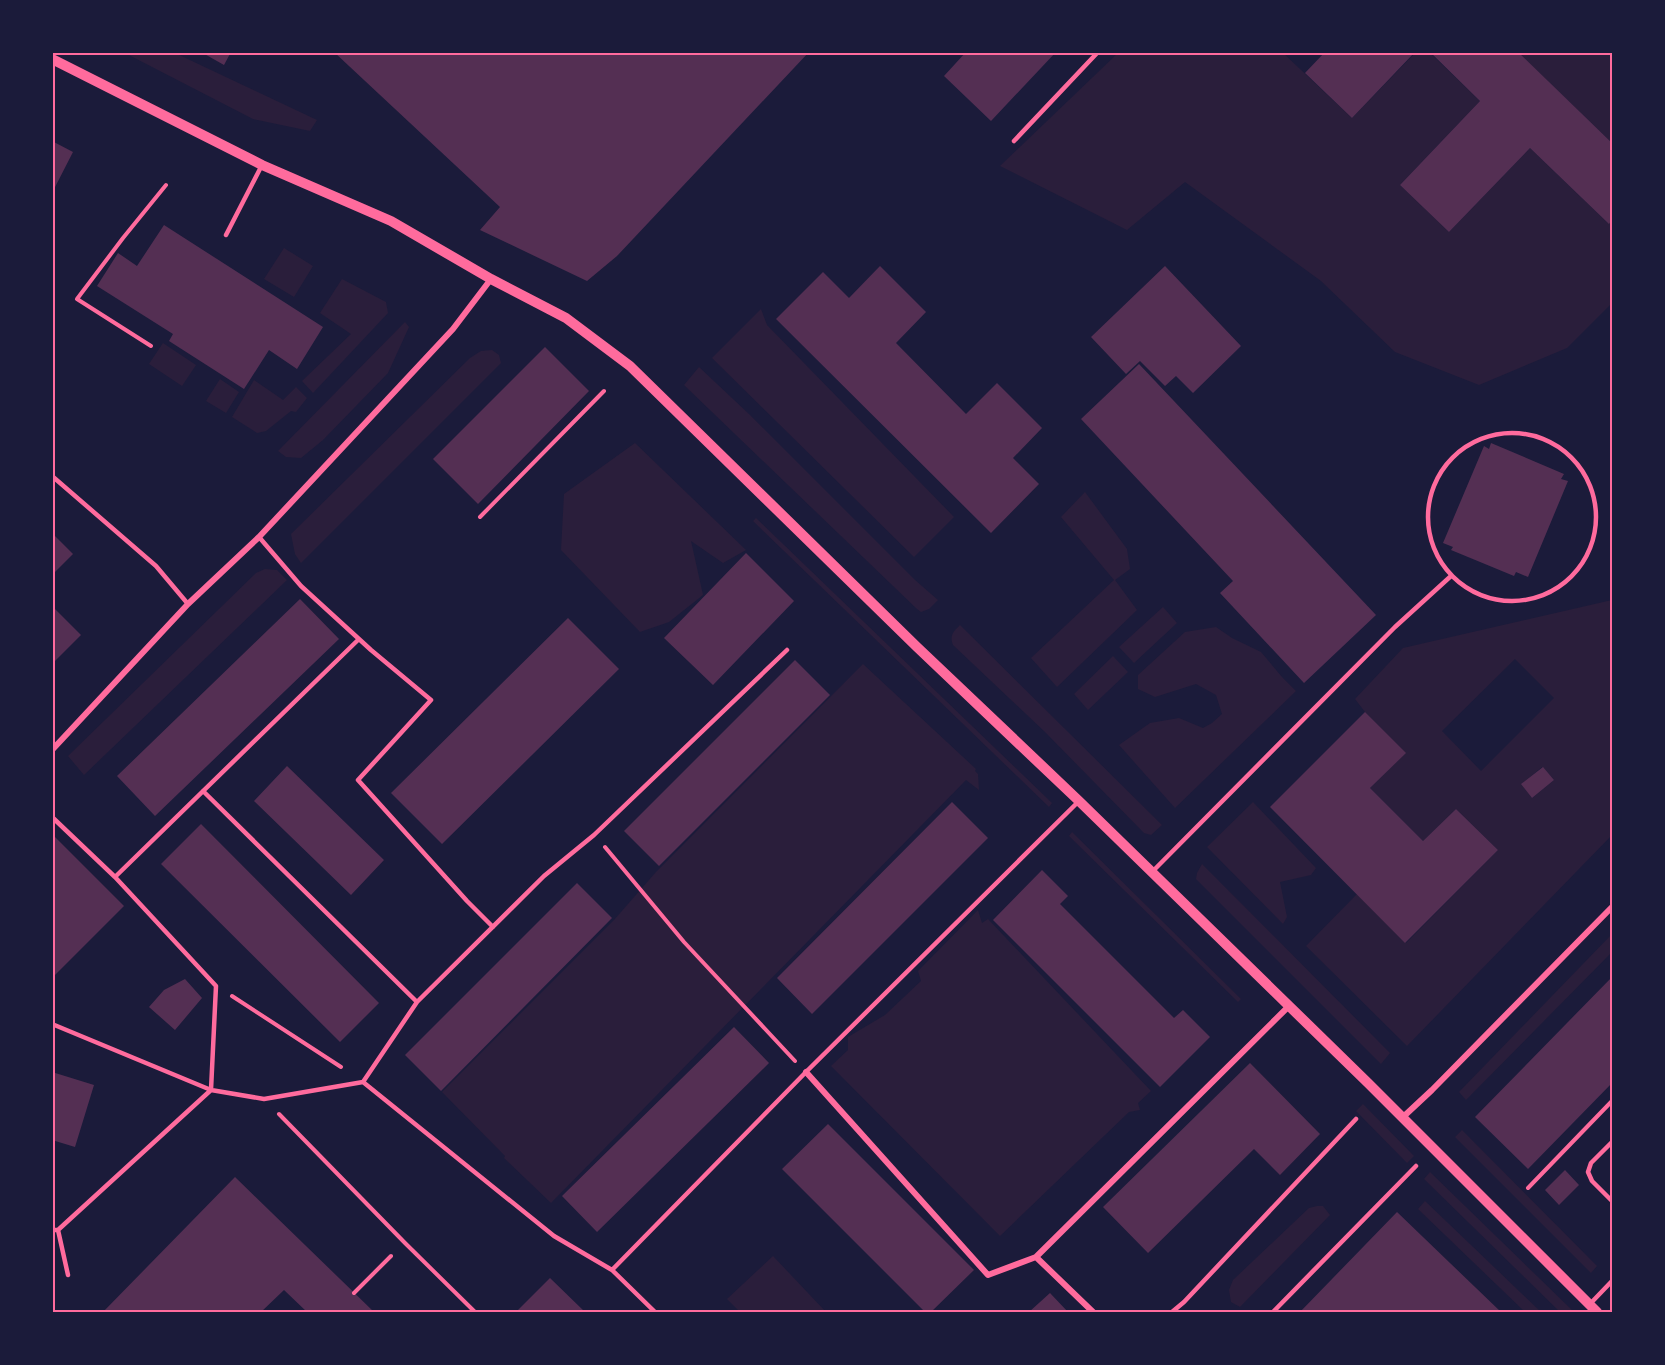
<svg xmlns="http://www.w3.org/2000/svg" width="1665" height="1365" viewBox="0 0 1665 1365" font-family="Barlow,sans-serif">
	<style>
		.green { fill: #2a1e3b; fill-rule: evenodd }
		.building { fill: #542f53 }
		.lines { fill: none; stroke-linecap: round; stroke-linejoin: round }
		.path { stroke: #ff6b9d; stroke-width: 4 }
		.service { stroke: #ff6b9d; stroke-width: 4.5 }
		.minor { stroke: #ff6b9d; stroke-width: 6 }
		.tertiary { stroke: #ff6b9d; stroke-width: 10 }
		.neatline { fill: none; stroke: #ff6b9d; stroke-width: 2 }
	</style>
	<rect width="100%" height="100%" fill="#1b1b3a"/>
	<path class="green" d="M125,53H175L317,120L310,131L253,119Z
		M1118,53H1283L1352,118L1415,53H1430L1480,101L1400,185L1449,232L1530,148L1608,223L1612,220V303L1567,348L1479,385L1395,352L1321,281L1185,182L1127,230L1000,166Z
		M1518,53H1612V143Z
		M284,248L313,266L294,297L264,279Z
		M342,279L386,302L388,313L313,393L302,381L351,334L320,313Z
		M761,309L767,325L954,517L914,557L712,358Z
		M405,322L409,327L388,373L323,440L301,458L286,457L278,451Z
		M163,343L196,365L182,386L149,364Z
		M492,350L499,355L501,363L301,563L295,554L291,534L470,358L481,351Z
		M699,367L750,415L915,580L938,600L929,609L921,612L917,609L684,385Z
		M220,379L239,392L226,413L206,401Z
		M254,380L283,400L296,387L307,398L296,412L291,411L266,431L257,433L232,417Z
		M635,443L746,550L723,563L691,541L703,595L669,622L640,632L561,550L564,494Z
		M1085,492L1127,549L1130,569L1115,580L1137,610L1057,687L1031,658L1114,580L1061,517Z
		M756,518L1052,803L1049,807L753,521Z
		M265,569L277,570L287,580L84,775L68,756L256,573Z
		M1612,600V835L1407,1046L1306,946L1357,894L1406,943L1498,850L1456,809L1423,841L1370,788L1405,753L1365,712L1355,699L1403,648ZM1515,659L1554,698L1481,771L1442,731ZM1542,767L1554,780L1532,798L1522,784Z
		M1163,607L1177,623L1134,663L1119,647Z
		M960,625L1162,825L1151,835L1144,833L1045,732L953,645C949,635 954,631 960,625Z
		M1216,627L1232,638L1261,652L1282,677L1296,691L1175,808L1119,745L1150,723L1179,718L1203,728L1212,723L1222,714L1216,695L1196,684L1155,697L1138,689V675L1185,632Z
		M1113,656L1128,672L1088,710L1074,694Z
		M863,664L976,769L975,771L978,774L979,790L966,780L551,1203L504,1158L505,1156L442,1092L614,920L656,872Z
		M1253,802L1316,868L1311,875L1280,882L1287,917L1283,924L1207,847Z
		M1072,832L1241,999L1238,1002L1069,836Z
		M1202,864L1390,1053L1381,1064L1196,879L1197,873Z
		M978,910L982,923L988,919L1151,1091L1138,1103L1140,1110L1129,1112L1000,1236L831,1066L848,1050V1037L885,1015L921,981L918,971Z
		M1612,934V952L1466,1100L1459,1092Z
		M1363,1104L1414,1156L1407,1163L1356,1111Z
		M1462,1130L1597,1266L1591,1273L1455,1137Z
		M1430,1172L1574,1312H1560L1424,1179Z
		M1425,1201L1541,1312H1525L1418,1209Z
		M1317,1206H1323L1330,1215L1240,1307L1231,1302L1229,1290L1233,1280L1309,1208Z
		M773,1256L826,1312H740L727,1299Z"/>
	<path class="building" d="M201,52H231L224,65Z
		M334,52H809L617,256L587,281L480,230L500,207Z
		M966,52H1056L991,121L944,76Z
		M1325,52H1415L1352,118L1305,73Z
		M1430,52H1518L1612,143V220L1609,224L1530,148L1449,232L1400,185L1480,101Z
		M52,141L73,152L52,193Z
		M164,225L323,327L297,369L269,350L244,389L169,341L173,334L97,286L118,253L137,266Z
		M880,266L926,312L896,343L966,414L997,383L1042,428L1013,458L1039,484L991,533L776,319L823,272L849,298Z
		M1165,266L1241,346L1193,393L1176,376L1165,386L1140,361L1126,374L1091,337Z
		M545,347L589,391L478,504L433,459Z
		M1139,364L1376,615L1304,683L1220,593L1233,581L1081,419Z
		M1491,443L1564,474L1561,479L1568,481L1528,577L1516,572L1514,576L1451,550L1453,547L1443,543L1484,446L1489,449Z
		M52,533L73,554L52,575Z
		M746,553L794,601L713,685L664,638Z
		M300,599L339,639L155,816L117,776Z
		M52,606L81,635L52,664Z
		M568,618L619,669L442,844L391,793Z
		M795,660L830,695L659,866L624,831Z
		M1365,712L1406,753L1370,788L1423,841L1456,809L1498,850L1405,943L1270,807Z
		M287,766L384,860L351,895L254,801Z
		M1543,767L1554,780L1532,798L1521,784Z
		M952,802L988,838L812,1014L777,978Z
		M201,824L379,1003L340,1042L161,864Z
		M52,834L124,906L52,978Z
		M1042,870L1068,896L1060,904L1174,1018L1183,1010L1210,1037L1160,1087L993,920Z
		M577,883L612,918L441,1091L405,1055Z
		M1612,977V1083L1528,1169L1475,1117Z
		M185,979L202,998L175,1030L149,1007L164,990Z
		M734,1027L769,1063L597,1232L562,1196Z
		M1250,1063L1320,1134L1280,1175L1254,1149L1148,1253L1103,1207Z
		M52,1072L94,1085L75,1147L52,1140Z
		M828,1124L974,1270L931,1312H925L782,1169Z
		M1565,1170L1579,1185L1559,1205L1545,1190Z
		M235,1177L374,1312H307L284,1290L261,1312H103Z
		M1397,1212L1450,1263L1501,1312H1300Z
		M550,1278L585,1312H516Z
		M1050,1293L1068,1312H1029Z"/>
	<g class="lines">
		<path class="path" d="M151,346L77,299L123,238L166,185
			M480,517L604,391
			M605,847L684,942L795,1061
			M232,996L341,1067
			M279,1114L405,1243L475,1312
			M1528,1188L1612,1101
			M354,1293L391,1256"/>
		<path class="service" d="M1014,141L1098,52
			M226,235L262,165
			M1428 517a84 84 0 1 1 168 0a84 84 0 1 1-168 0Z
			M52,476L156,566L188,604
			M259,537L301,586L371,650L431,700L358,780L467,901L493,927
			M203,791L417,1002
			M52,817L115,877L216,986L211,1090L264,1099L363,1082L417,1002L544,876L594,835L787,650
			M1152,872L1395,627L1451,576
			M115,877L359,639
			M52,1024L211,1090L58,1230H52
			M363,1082L554,1236L612,1270L655,1312
			M1612,1142L1591,1163L1588,1172L1592,1181L1612,1201
			M58,1230L68,1275
			M612,1270L806,1072L1079,801
			M1589,1305L1612,1281
			M1172,1312L1184,1302L1356,1119
			M1273,1312L1416,1166"/>
		<path class="minor" d="M52,750L188,604L259,537L453,329L491,279
			M806,1072L988,1275L1036,1257L1289,1006
			M1402,1118L1432,1090L1612,907
			M1036,1257L1093,1312"/>
		<path class="tertiary" d="M52,59L262,165L391,221L491,279L566,318L630,366L917,647L1079,801L1368,1083L1597,1312"/>
	</g>
	<rect width="1665" height="1365" fill="none" stroke="#1b1b3a" stroke-width="108"/>
	<rect x="54" y="54" width="1557" height="1257" class="neatline"/>
</svg>
